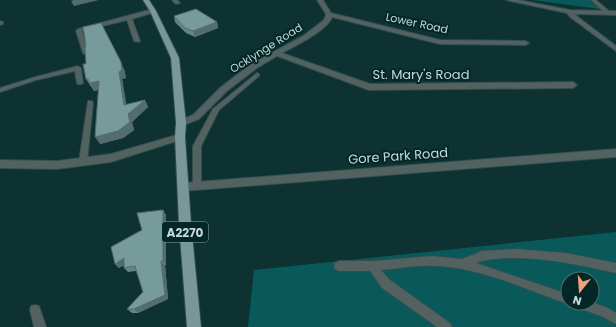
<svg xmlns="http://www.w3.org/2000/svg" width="616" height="327" viewBox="0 0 616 327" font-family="Poppins,sans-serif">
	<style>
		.green { fill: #09595a; fill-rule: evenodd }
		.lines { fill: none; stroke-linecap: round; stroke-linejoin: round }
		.lane-casing { stroke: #2f4f4f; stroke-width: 2 }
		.street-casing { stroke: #2f4f4f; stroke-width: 2 }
		.primary-casing { stroke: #2f4f4f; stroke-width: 2 }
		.lane { fill: #536161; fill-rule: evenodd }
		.street { fill: #536161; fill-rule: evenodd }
		.primary { fill: #799797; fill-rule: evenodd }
		.wall { fill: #668484 }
		.shaded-wall { fill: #536c6c }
		.building { fill: #779a9a; stroke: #536c6c }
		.labels { text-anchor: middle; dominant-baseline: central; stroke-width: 4; stroke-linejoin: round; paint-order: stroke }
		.far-street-label { font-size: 11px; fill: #c6d8d8; stroke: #032727 }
		.shield { fill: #032727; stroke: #8ca3a3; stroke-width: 1 }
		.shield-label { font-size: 12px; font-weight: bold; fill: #c6d8d8 }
		.street-label { font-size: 13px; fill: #c6d8d8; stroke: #032727 }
	</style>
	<rect width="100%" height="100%" fill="#0e3131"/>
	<path class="green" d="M532,0H590L600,9Z
		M616,232V327H248L254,270ZM568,279H592V303H568Z"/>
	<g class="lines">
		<defs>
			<path id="lane" d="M172,0H177L180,3L176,4Z
				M591,0H596L611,13L606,14Z
				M153,9L155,10V12L132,19L140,41L139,42L134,41L127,20L82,31L89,53L86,55L83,53L76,31L78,29Z
				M78,66L81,68L83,83L82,84H78L77,83L75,71L36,80L0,92V88L32,78Z
				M257,73L259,74V76L219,110L201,146V185L200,187L197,188L194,187L193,185V146L213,109Z
				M88,101H92L93,103L87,162L86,164H80L79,162Z
				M516,249L566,253L616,263V273C580,265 543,257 506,258C496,259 485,259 476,263L568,294V303H571L568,304C528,290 476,266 433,266C416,265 398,269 381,270L390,280L450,323L452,327H437L382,288L370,271H339L335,269L334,266L335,263L339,261H372L433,256L462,259L482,251Z
				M592,302L608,308L616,313V324L601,316L575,307L574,303Z
				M35,305L39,306L46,327H34L30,310L31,306Z"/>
			<path id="street" d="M317,0H323L331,13L440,40L525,41L529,43L525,45L440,44L332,17C328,30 295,46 282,53L370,84L573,82L577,85L573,88L369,90L277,56L257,68L227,91L199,119L181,126L178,125L176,123L178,121L193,115L221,87L251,64L303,36L324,20L326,14Z
				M506,0H518L570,10L616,11V15L574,14L616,46V51L570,17L567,13Z
				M0,21L3,22V24L0,25Z
				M180,134L185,137L183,139L111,162L57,169L0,168V160L57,161L111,154Z
				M616,149V157L183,191L179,190L178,187L179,184L183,183Z"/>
			<path id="primary" d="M143,0H149L156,11L179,58L186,123L185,137L191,224L201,327H187L179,224L175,137L176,123L171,58L150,11Z"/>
		</defs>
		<use href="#lane" class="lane-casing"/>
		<use href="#street" class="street-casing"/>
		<use href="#primary" class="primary-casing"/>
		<use href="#lane" class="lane"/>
		<use href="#street" class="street"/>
		<use href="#primary" class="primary"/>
	</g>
	<path class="wall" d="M174,16L217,22L218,28L195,37L186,33L175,22Z
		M124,69L126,78L122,79L126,105L145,100L148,107L132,122L134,130L123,138L100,144L98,90L94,91L86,79Z
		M163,210L166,215V265H165L168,299L138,313H132L127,309L143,292L136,271L128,272L124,268V265L119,268L115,264L142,230Z"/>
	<path class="shaded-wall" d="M74,0H99L74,6L71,1Z
		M217,22L218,28L195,37L193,31Z
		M121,62L124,69L126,78L122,79L128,113L124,105L119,72Z
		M99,81L103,89L94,91L90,83Z
		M145,100L148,107L132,122L134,130L123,138L100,144L95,137L128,114Z
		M163,210L166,215V265L163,261Z
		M124,258L128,263L119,268L115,264Z
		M161,261L165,265L168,299L138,313L134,309Z"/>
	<path class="building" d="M196,9L217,22L193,31L185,28L174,16Z
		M101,23L121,62L122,70L119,72L124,105L145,100L128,114L130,122L118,131L95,137L99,81L90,83L88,79H86L83,64H86L85,48L86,45L83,27Z
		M163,210V261H161L165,295L134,309H127L143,292L135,266L124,268V258L115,264L111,247L142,230L137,213Z"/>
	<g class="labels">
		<g class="far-street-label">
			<text transform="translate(417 23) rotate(12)">Lower Road</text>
			<text transform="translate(266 48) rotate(-32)">Ocklynge Road</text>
		</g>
		<rect class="shield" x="162" y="222" width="46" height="20" rx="3"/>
		<g class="shield-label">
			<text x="185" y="232">A2270</text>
		</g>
		<g class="street-label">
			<text x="421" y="74">St. Mary's Road</text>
			<text transform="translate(398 156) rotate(-4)">Gore Park Road</text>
		</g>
	</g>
	<g transform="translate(580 291) rotate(197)"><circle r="19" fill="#032727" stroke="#516e6e"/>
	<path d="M0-3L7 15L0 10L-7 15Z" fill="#f1a17c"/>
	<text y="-6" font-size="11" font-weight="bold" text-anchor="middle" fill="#c6d8d8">N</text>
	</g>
</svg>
